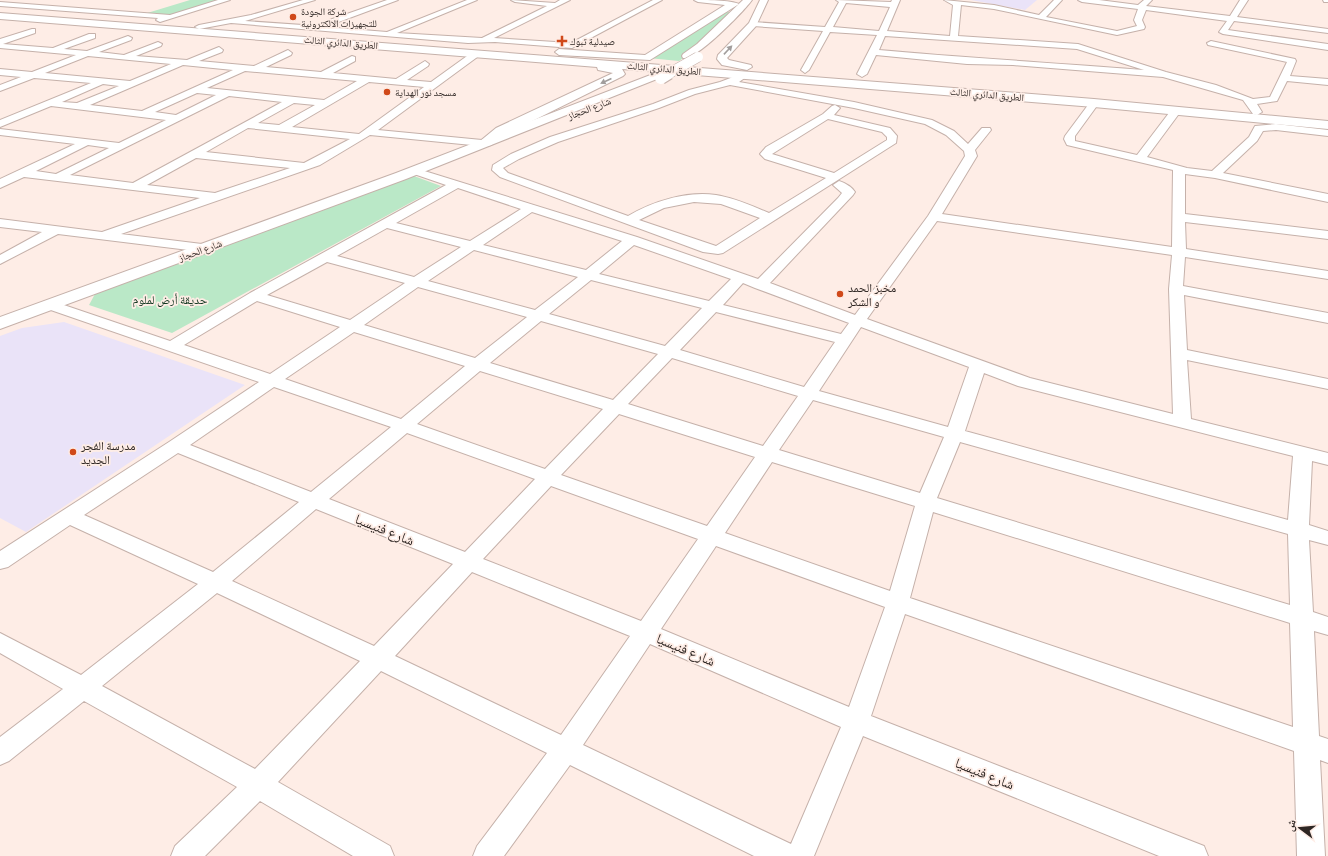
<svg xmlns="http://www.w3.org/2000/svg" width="1328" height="856" viewBox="0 0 1328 856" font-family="Barlow,'Noto Naskh Arabic',sans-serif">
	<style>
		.education { fill: #eae3f8 }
		.green { fill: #bae8c7 }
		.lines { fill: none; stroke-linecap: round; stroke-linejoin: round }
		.minor-casing { stroke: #c5b1aa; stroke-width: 2 }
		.major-casing { stroke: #c5b1aa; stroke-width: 2 }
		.highway-casing { stroke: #c5b1aa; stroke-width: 2 }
		.minor { fill: #fff; fill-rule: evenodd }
		.major { fill: #fff; fill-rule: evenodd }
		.highway { fill: #fff; fill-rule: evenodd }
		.major-bridge-far1-casing { stroke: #c5b1aa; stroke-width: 11; stroke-linecap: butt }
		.major-bridge-casing { stroke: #c5b1aa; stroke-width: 14; stroke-linecap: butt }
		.major-bridge-far1 { stroke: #fff; stroke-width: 10 }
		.major-bridge { stroke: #fff; stroke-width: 12 }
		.oneway { fill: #a19d9c }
		.poi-dot { fill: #d0491a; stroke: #feede6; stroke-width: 1.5 }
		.labels { text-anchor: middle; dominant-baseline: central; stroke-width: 3.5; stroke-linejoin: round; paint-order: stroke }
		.far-poi-label { font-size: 10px; fill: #2e2623; stroke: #feede6; text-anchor: start }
		.far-street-label { font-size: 10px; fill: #2e2623; stroke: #feede6 }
		.poi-label { font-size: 12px; fill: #2e2623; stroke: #feede6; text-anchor: start }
		.park-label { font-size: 12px; fill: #113720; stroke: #feede6 }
		.near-street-label { font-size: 14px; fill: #2e2623; stroke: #feede6 }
	</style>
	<rect width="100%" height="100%" fill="#feede6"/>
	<path class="education" d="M971,0H1037L1025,10Z
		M64,322L245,385L26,532L0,518V336L22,328Z"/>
	<path class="green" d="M190,0H226L172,16L144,14Z
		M721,11L734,13L701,46L679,61L648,58Z
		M414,176L441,186L172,333L89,305L95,294Z"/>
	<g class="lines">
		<defs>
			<path id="minor" d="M218,0H230L160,22L156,20L158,18L0,6V2L170,15Z
				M303,0H315L245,21L317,26L318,24L387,0H398L325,27L387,32L467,0H477L397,33L482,38L547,6L515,2L511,0L555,3L560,0H570L494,38L571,43L653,0H662L572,48L495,42L468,43L231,23L199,29L195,27L199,25L251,15Z
				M694,0C705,0 731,0 739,4L650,60L559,55L555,52L559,49L645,55L725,5L698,2Z
				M836,0L891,2L892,0H900L887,31L950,36L953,5L944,0L994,5L1039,15L1054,0H1062L1046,17L1117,31L1137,26L1134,20L1138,9L1082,2L1078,0H1099L1138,5L1144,0H1152L1146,6L1230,16L1240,0H1248L1237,17L1328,29V33L1234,21L1228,30L1328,44V50L1223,34L1219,32L1227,21L1146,10L1142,20L1145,27L1144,29L1117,35L994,9L961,5L958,36L1078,44L1166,72L1216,85L1253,99L1270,97L1287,62L1208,45L1207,43L1211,41L1295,59L1296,61L1290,76L1328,79V85L1287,81L1277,101L1257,104L1262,112L1257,115L1253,114L1243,100L1163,77L1013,65L967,64L876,55L867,74L862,77L857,74L877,35L830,32L809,70L805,73L801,70L823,31L753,26L749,24L753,22L825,27L839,2ZM846,3L890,7L879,31L833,27ZM885,36L1077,49L1144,70C1055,63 967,58 879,50Z
				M1323,0H1328V2H1324Z
				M32,29H35V33L3,44L53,48L89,34H95V38L64,49L87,51L128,36L132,38L131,40L99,52L124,55L158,42L162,44L161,46L136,56L187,60L219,47L223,50L222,52L199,61L254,66L288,50L292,53L291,55L266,67L321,72L352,56L355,57V61L333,73L396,79L425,61L429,64L428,66L407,80L431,82L474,51H480V55L378,130L482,140L487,143L482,146L370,135L320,165L121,234L210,245L212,248L210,251L205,252L58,234L0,264V255L42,232L0,227V219L102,232L200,198L24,177L0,188V179L75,144L0,135V129L119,143L166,120L51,106L0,127V120L91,83L34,78L0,91V85L21,77L0,75V69L32,72L76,55L0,48V39ZM88,56L171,64L130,81L45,73ZM183,65L233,70L142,111L90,105ZM245,71L357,81L324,100L207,88ZM369,82L424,87L359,134L292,127ZM103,84L119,86L77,103L62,102ZM197,93L216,95L176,115L155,112ZM229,96L282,102L133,183L70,175ZM294,103L315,105L279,125L258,123ZM248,128L350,139L304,163L206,152ZM88,145L109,148L56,174L36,171ZM196,158L290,168L215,193L147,185Z
				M741,74L746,77L739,82L854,102L932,120L954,131L968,144L982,128H990L991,130L975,150L977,156L942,214L1172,247L1173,170L1067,145L1064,139L1065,136L1091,101L1094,100L1099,103L1075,136V141L1137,155L1172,109L1176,108L1181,111L1147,157L1187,168L1212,171L1249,137L1255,126L1276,124L1328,130V136L1276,130L1263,131L1257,141L1223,173L1328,194V202L1215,178L1185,174V214L1328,231V239L1185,222L1186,249L1328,271V279L1185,257L1183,286L1328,313V323L1184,295L1187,350L1328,379V389L1187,360L1191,419L1328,453V465L1312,461L1309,525L1328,531V545L1309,540L1313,612L1328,617V635L1314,631L1319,736L1328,739V763L1320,760L1325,856H1297L1294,751L905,614L871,716L1204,846L1208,856H1159L863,736L814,856H754L570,765L504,856H473L477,846L547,753L381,671L278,782L390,846L394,856H353L260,801L205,856H171L175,846L237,787L84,701L9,761L0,765V737L63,689L0,653V633L81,675L198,584L70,525L8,567L0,569V551L169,442L259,382L45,308L43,305L45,302H55L170,341L250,293L446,185L414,174L412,172L414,170L418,169L637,237L758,279L838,198L842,193L833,185L839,181C845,183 852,187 855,192L853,195L770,283L855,315L928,216L965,156L964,151L946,135L925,124L854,108L730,85L695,94L659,108L558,142L519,159L503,168L508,173L628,216C654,201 686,191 716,195C735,198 752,206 769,213L826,178L765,159L760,154L766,147L823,114L832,106L835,105L840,108L834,115L890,128L897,136L896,143L723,253L718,254L703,252L500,177L492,170L493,165L511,154L550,137L653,104L689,90L720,82ZM828,119L882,132L887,137V140L834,173L772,154ZM458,188L521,209L470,241L396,223ZM694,202L721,204L760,218L716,246L639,220L664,208ZM532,212L622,241L586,270L483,245ZM937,221L1172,255L1169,289L1173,414L1030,378L867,319ZM387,228L461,247L414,277L337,256ZM634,245L731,279L709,301L599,274ZM474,250L578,277L535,310L428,281ZM327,262L405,283L350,320L267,295ZM591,280L702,308L665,346L549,314ZM743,283L755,288L849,323L841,334L723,305ZM418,287L527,317L475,358L364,325ZM257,301L340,327L270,374L184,345ZM716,312L835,342L804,387L680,350ZM541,321L658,354L613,400L490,363ZM861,327L969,367L948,427L819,391ZM354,332L465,366L401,419L285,379ZM672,358L798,396L763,446L628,404ZM480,371L603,409L545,469L417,424ZM984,373L1018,386L1293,456L1288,520L965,431ZM274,387L391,427L311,492L190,445ZM813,400L944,437L920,493L779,450ZM619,414L755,457L707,526L561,475ZM407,433L535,479L465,552L329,499ZM960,442L1288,534L1290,605L937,498ZM178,453L299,502L213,572L84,515ZM772,462L915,506L890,591L725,533ZM551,486L698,539L641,621L483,559ZM316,509L453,564L374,646L232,581ZM933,512L1290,623L1293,727L910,598ZM716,546L885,607L849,707L661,629ZM472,572L630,636L561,735L395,656ZM217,593L360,661L255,769L102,686ZM650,644L841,727L791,844L583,745Z"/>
			<path id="major" d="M743,0H752C744,11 696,61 683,58L682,56L683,54L697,44Z
				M653,74L659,77L657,79L406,179L0,329V317L396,173Z"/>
			<path id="highway" d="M760,0H768L756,26L727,58L729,60L751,65L752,67L747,70L722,65L717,59L718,55L749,23Z
				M0,13L1094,99L1328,121V129L1094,107L622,69L625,74L623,76L506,134L491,145L486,146L479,142L496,128L613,73L598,70L597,67L0,19Z"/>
		</defs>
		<use href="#minor" class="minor-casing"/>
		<use href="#major" class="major-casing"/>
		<use href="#highway" class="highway-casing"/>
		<use href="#minor" class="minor"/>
		<use href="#major" class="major"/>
		<use href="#highway" class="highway"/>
		<defs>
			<path id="major-bridge-far1" d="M668,74L698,57"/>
			<path id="major-bridge" d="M661,78L669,73"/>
		</defs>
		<use href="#major-bridge-far1" class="major-bridge-far1-casing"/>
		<use href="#major-bridge" class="major-bridge-casing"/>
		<use href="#major-bridge-far1" class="major-bridge-far1"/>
		<use href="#major-bridge" class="major-bridge"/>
	</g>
	<defs><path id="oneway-solid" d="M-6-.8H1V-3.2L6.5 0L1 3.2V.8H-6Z"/></defs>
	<g class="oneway">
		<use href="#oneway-solid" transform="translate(728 50) rotate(-47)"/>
		<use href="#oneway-solid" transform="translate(606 81) rotate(155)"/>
	</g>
	<g class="poi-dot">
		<circle cx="293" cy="17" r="4"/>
		<path d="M560 35h4v4h4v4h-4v4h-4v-4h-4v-4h4z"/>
		<circle cx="387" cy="92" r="4"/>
		<circle cx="840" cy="294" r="4"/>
		<circle cx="73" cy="452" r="4"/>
	</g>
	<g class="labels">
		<g class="far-poi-label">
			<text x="301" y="11">شركة الجودة<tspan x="301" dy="12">للتجهيزات الالكترونية</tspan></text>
			<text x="570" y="41">صيدلية تبوك</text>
			<text x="395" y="92">مسجد نور الهداية</text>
		</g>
		<g class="far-street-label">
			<text transform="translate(341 42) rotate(5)">الطريق الدائري الثالث</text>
			<text transform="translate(664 68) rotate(5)">الطريق الدائري الثالث</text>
			<text transform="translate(987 94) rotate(5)">الطريق الدائري الثالث</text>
			<text transform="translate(589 108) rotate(-21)">شارع الحجاز</text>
			<text transform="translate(200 250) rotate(-20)">شارع الحجاز</text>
		</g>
		<g class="poi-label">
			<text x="848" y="287">مخبز الحمد<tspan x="848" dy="14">و الشكر</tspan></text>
			<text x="81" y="445">مدرسة الفجر<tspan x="81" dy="14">الجديد</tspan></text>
		</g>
		<g class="park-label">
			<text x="170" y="299">حديقة أرض لملوم</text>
		</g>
		<g class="near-street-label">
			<text transform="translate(385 529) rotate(22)">شارع فنيسيا</text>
			<text transform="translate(686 649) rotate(23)">شارع فنيسيا</text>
			<text transform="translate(985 773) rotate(22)">شارع فنيسيا</text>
		</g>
	</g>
	<g transform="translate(1300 828) rotate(286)" stroke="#feede6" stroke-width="3" paint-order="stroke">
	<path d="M0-3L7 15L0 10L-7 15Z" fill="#2e2623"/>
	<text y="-6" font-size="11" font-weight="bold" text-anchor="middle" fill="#2e2623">ش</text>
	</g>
</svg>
